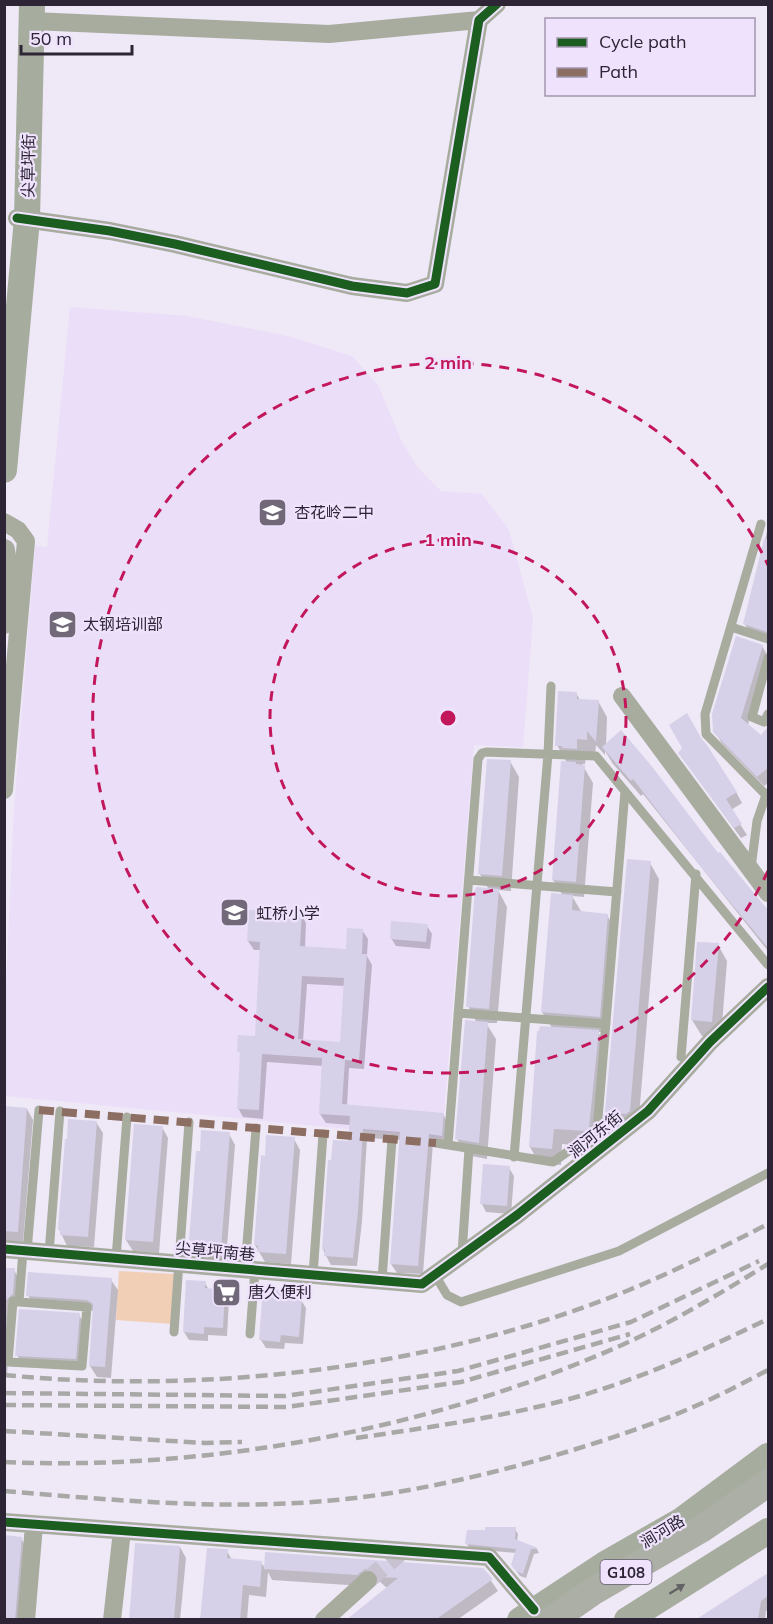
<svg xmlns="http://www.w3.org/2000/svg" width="773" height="1624" viewBox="0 0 773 1624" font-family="Mulish,'Noto Sans SC',sans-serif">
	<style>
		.built { fill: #ebdef9 }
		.green { fill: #f1cfb6 }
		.shadow { fill: #0003; fill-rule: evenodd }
		.building { fill: #d6d1e8; fill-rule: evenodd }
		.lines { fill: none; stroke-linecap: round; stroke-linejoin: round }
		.minor-tunnel { stroke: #c8c1cf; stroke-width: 18; stroke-dasharray: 18 9; stroke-linecap: butt }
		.service { stroke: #a7ac9f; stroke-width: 9 }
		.minor { stroke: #a7ac9f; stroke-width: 18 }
		.tertiary { stroke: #a7ac9f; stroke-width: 22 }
		.secondary { stroke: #a6ac9e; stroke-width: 26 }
		.primary { stroke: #acafa6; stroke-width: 28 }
		.rail { stroke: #a8a8a6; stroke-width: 4.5; stroke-dasharray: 12 6; stroke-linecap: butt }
		.quiet { stroke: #8d6e63; stroke-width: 8; stroke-dasharray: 15 8; stroke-linecap: butt }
		.cycleway-casing { stroke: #eee2fc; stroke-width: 13 }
		.cycleway { stroke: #1b5e20; stroke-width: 9 }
		.oneway { fill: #636264 }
		.ring { fill: none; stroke: #c2185b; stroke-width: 3; stroke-dasharray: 10 8 }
		.labels { text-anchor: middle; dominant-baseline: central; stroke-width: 4.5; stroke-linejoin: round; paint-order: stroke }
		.shield { fill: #eee2fc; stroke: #675e71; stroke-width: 1.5 }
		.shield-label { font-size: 15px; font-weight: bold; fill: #2d2535 }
		.street-label { font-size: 16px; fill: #2d2535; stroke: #eee2fc }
		.poi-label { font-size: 16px; fill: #2d2535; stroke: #eee2fc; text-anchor: start }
		.centre { fill: #c2185b; stroke: #eee2fc; stroke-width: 3 }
		.ring-label { font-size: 18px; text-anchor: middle; font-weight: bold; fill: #c2185b; stroke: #eee2fc; stroke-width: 4.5; stroke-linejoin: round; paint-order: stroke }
	</style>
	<rect width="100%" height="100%" fill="#efe8f6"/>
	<path class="built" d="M70,307L187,316L288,336L352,356L378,385L401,440L417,467L441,491L482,494L509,530L533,618L523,747L474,745L442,1138L5,1096V1007L14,808L35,546L47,547Z"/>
	<path class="green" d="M119,1271L175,1274L173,1324L116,1320Z"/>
	<path class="shadow" d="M768,528V637L749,631L744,623Z
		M762,646L768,656L748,725L761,737L768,728V783L764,786L721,742L715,731Z
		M576,693L580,700L598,701L607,717L606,746L718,855L720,854L768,913V951L643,794L641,796L613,764L605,751V755L596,745L595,755H586L585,764H582L593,783L584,897L572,896L582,913L607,915L616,931L608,1032H598L607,1048L597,1145L594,1147L562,1144L561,1165L539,1163L530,1147L539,1032L552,1028L542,1012L563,896L553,880L567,763L557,745Z
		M510,761L519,777L511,891L498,890L507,907L497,1023H486L496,1039L487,1159L466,1155L457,1139L477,1023L468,1006L489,890L480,874Z
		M687,764L736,792L742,803L731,810L747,835L741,838Z
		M650,863L659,879L638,1128H616L607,1112Z
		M301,914L306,923L305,948L347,951L362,930L368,939L367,956L372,965L364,1069L349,1068L347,1106L443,1114L448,1123L446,1144L433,1143L423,1274L397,1273L391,1264L400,1140L367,1138L362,1221L357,1266L331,1265L326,1256L323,1249L349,1142L350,1125L326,1123L320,1114L323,1066L267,1062L263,1119L243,1117L238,1108L241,1055L239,1051L256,1038L261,950H254L248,941ZM307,984L345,986L342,1044L303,1041Z
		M427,926L432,934L430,949L396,946L391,938Z
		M718,945L727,961L721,1038L702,1036L692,1020Z
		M4,1108L27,1109L33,1120L23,1242L4,1241Z
		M96,1122L103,1133L94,1247L67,1246L59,1229Z
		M162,1127L168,1138L159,1253L133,1251L126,1240Z
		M229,1134L235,1145L226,1259L200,1257L191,1240L201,1152Z
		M294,1139L300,1150L291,1264L265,1262L255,1245L266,1157Z
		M509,1168L514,1176L511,1214L486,1212L482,1204Z
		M4,1269L14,1270L20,1281L12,1312L7,1375H4Z
		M111,1280L118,1290L111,1378L97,1377L90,1366L94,1311L34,1306L28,1295Z
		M205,1283L209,1290L225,1292L229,1300L227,1336L208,1335V1341L189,1340L184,1332Z
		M281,1291L285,1298L301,1300L306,1308L303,1344L285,1343L284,1349L266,1348L261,1340Z
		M79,1315L85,1326L81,1369L23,1366L17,1355Z
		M515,1529L518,1534L517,1541L537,1549L539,1553L534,1554L526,1578L520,1576L512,1565L516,1553L470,1549L467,1544Z
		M21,1538L27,1549L21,1620H4Z
		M180,1547L186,1558L180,1620H131Z
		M227,1551L232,1560L261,1562L266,1570L267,1554L483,1569L498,1591L457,1620H349L388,1589L378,1580H372L363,1586L272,1580L268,1572L266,1597L249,1595L247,1620H202Z
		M768,1575V1610L766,1611L765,1620H698Z"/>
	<path class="building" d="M764,539H768L767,632L743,624Z
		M736,636L763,645L741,718L761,735L768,727V768L757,777L713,732L712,714Z
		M558,691L577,692V699L599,700L596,742L587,731V740L577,739V749L562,748V746H555Z
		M687,713L701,738L707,745L737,792L726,799L742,824L734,828L678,753L682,748L669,725Z
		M621,730L650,764L718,853L720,852L768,910V948L701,867L633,779L631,781L602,747Z
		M487,759L511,760L502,876L478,874Z
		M561,761L576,762V764L585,765L576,882L552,880Z
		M627,859L651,861L630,1111L626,1114L605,1112Z
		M477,887L499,889L489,1009L466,1007L475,889Z
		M551,893L573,895L572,910L608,914L600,1017L541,1012Z
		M249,910L302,912L300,946L346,949L347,928L363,929L362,954H367L359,1061L345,1060L342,1104L444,1113L442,1136L429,1134L418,1266L390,1264L400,1132L363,1129L358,1211L353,1258L324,1256L325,1250H322L328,1160H331L333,1140L348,1141L350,1116L319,1114L322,1058L262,1054L259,1110L237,1109L240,1052H237L238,1035L255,1036L260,942L247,941ZM302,976L344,978L340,1042L298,1039Z
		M391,921L428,924L426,942L390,939Z
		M697,942L719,943L712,1022L691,1020Z
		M465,1020L488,1022L479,1143L455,1139Z
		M540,1026L599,1030L589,1128L585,1131L554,1129L552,1149L529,1147L537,1031H539Z
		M4,1106L27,1108L18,1232L4,1231Z
		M68,1119L97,1121L88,1237L60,1235V1229H58L65,1139H67Z
		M134,1124L163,1126L153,1242L125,1240Z
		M201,1130L230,1132L221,1249L192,1247L193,1241L189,1240L196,1151H200Z
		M266,1135L295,1137L286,1254L257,1252L258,1246L254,1245L261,1155L265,1156Z
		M483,1164L510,1166L507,1206L480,1204Z
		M4,1268H15L13,1294L6,1300L4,1322Z
		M28,1272L112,1278L105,1367L89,1366L93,1304L87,1300L26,1296Z
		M186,1280L206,1281L205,1288L225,1290L223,1328L204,1327V1334L183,1332Z
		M263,1288L282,1290V1296L302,1298L299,1337L281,1335L280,1342L259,1340Z
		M19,1309L80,1313L76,1359L15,1356Z
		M485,1527H516L515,1539L538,1548L531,1549L523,1574L516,1571L511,1565L516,1549L465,1544L467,1530H485Z
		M4,1535L22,1537L15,1620H4Z
		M135,1543L180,1546L174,1620H129Z
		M207,1548L228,1549L227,1558L262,1561L260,1587L243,1585L240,1620H200Z
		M265,1552L483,1568L493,1579L435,1620H346L398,1578L379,1577L371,1569H365L357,1575L264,1569Z
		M768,1573V1596L761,1601L758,1620H695Z"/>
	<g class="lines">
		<path class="minor-tunnel" d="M368,1580L402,1551"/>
		<path class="service" d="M761,524L705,714L706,734L766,795
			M731,627L768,639
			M768,658L752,717L764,722L768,714
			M751,868L757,821L766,795L768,793
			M469,880L617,892
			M458,1013L606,1024
			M681,1057L696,874
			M436,1143L553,1162L597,1131L625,791
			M448,1145L478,759L482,753L486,752L596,756L768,965
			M514,1157L548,754L551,686
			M27,1251L39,1110
			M49,1253L60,1111
			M462,1254L469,1149
			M116,1258L127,1117
			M245,1269L256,1128
			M313,1275L323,1134
			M435,1275L447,1295L461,1302L619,1251L768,1173
			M382,1280L392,1139
			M19,1302L87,1307L82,1366L8,1362L13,1301L19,1302L23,1251
			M174,1332L189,1122
			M250,1334L255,1270"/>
		<path class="minor" d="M32,21L329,34L479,20
			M17,218L110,231L175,244L352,286L407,293L435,284L479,20L497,4
			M4,522L18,530L26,541L4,790
			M622,696L768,893
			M4,1249L422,1284L517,1215L648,1111L710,1042L768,987
			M4,1522L489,1557L534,1610
			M26,1620L34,1525
			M112,1620L122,1531
			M324,1620L368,1580"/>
		<path class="tertiary" d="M4,550L9,579L4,623"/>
		<path class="secondary" d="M4,470L27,219L32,4
			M520,1620L605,1564L682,1520L768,1456
			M627,1620L768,1531"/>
		<path class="primary" d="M552,1620L592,1592L701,1529L768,1483"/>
		<path class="rail" d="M4,1375C209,1395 438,1368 629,1290C677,1270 723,1247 768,1224
			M4,1393L285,1396L458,1371L631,1322L759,1261
			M4,1405L286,1407L461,1382L630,1334
			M4,1431L205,1443L242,1442
			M356,1438C425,1428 495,1418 562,1401C634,1382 702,1351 768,1319
			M4,1462C212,1471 432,1429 622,1345C673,1322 721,1293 768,1264
			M4,1491C113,1500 227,1511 336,1500C410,1493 482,1476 553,1456C600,1442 647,1427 691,1408C717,1397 743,1383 768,1370"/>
		<path class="quiet" d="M39,1110L436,1143"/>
		<defs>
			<path id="cycleway" d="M17,218L110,231L175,244L352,286L407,293L435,284L479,20L497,4
				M4,1249L422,1284L517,1215L648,1111L710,1042L768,987
				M4,1522L489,1557L534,1610"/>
		</defs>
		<use href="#cycleway" class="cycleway-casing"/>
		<use href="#cycleway" class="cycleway"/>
	</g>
	<defs><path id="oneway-solid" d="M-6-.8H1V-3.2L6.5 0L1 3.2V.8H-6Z" transform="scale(1.5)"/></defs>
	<use class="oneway" href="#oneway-solid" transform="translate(677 1589) rotate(-32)"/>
	<g class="ring">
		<circle cx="448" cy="718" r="178"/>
		<path d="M768 871A355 355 0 1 1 768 565"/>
	</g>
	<defs>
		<symbol id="school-square" viewBox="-11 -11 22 22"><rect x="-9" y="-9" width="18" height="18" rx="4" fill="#716979" stroke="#eee2fc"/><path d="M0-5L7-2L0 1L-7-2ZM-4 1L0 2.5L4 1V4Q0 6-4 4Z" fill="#fff"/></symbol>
		<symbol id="supermarket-square" viewBox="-11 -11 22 22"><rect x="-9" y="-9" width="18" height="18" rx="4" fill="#716979" stroke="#eee2fc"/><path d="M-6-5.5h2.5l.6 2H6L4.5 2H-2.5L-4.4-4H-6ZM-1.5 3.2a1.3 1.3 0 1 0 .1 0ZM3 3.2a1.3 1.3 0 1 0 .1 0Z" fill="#fff"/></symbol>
	</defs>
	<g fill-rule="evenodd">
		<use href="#school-square" x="256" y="496" width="33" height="33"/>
		<use href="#school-square" x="46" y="608" width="33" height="33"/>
		<use href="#school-square" x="218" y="896" width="33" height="33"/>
		<use href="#supermarket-square" x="210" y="1276" width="33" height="33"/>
	</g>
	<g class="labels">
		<rect class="shield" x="600.5" y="1560" width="51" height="24" rx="4.5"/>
		<g class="shield-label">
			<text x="626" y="1572">G108</text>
		</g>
		<g class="street-label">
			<text transform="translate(28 166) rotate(-89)">尖草坪街</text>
			<text transform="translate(595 1134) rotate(-39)">涧河东街</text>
			<text transform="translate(215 1251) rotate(5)">尖草坪南巷</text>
			<text transform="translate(662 1531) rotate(-31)">涧河路</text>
		</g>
		<g class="poi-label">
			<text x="294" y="512">杏花岭二中</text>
			<text x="83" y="624">太钢培训部</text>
			<text x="256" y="913">虹桥小学</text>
			<text x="248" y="1292">唐久便利</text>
		</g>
	</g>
	<circle cx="448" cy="718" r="9" class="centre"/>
	<g class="ring-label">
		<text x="448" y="369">2 min</text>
		<text x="448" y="546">1 min</text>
	</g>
	<rect width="773" height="1624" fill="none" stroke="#2d2535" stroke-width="12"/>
	<rect x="545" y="18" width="210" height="78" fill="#eee2fc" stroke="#a196ac" stroke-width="1.5"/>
	<rect x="557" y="38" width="30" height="9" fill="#1b5e20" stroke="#a196ac" stroke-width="1.5"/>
	<text x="599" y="48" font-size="18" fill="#2d2535">Cycle path</text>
	<rect x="557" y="68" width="30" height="9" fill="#8d6e63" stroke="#a196ac" stroke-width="1.5"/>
	<text x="599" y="78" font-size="18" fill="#2d2535">Path</text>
	<path d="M21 45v9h111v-9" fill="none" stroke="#2d2535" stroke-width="3"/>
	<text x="30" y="45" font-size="18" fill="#2d2535" stroke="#eee2fc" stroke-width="4.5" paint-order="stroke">50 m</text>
</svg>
